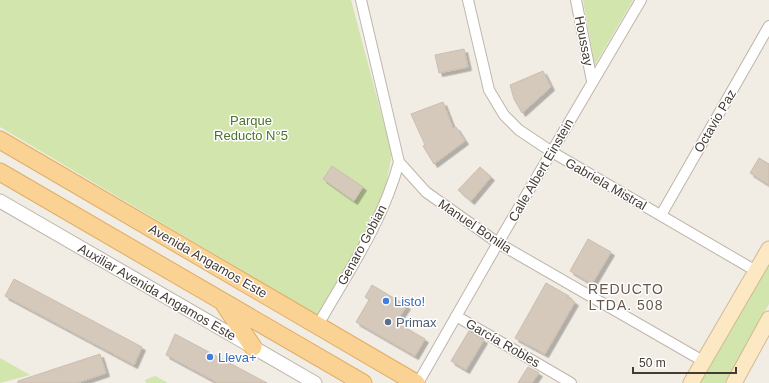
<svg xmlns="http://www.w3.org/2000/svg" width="769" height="383" viewBox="0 0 769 383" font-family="Arial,sans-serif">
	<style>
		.green { fill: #d1e5ad }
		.building { fill: #d5c9bc; stroke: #cdbdad; filter: url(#shadow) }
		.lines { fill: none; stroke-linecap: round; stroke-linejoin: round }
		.minor-casing { stroke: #bfb5aa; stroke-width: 12 }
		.tertiary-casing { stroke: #bfb5aa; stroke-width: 15 }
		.secondary-casing { stroke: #d0ba95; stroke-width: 17 }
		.primary-casing { stroke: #dfad64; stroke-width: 19 }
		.minor { stroke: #fff; stroke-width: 10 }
		.tertiary { stroke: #fff; stroke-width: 13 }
		.secondary { stroke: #fce8c2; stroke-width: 15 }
		.primary { stroke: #fad293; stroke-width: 17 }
		.shop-dot { fill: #3f7fe0; stroke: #fff; stroke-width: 1.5 }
		.service-dot { fill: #5c6f8a; stroke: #fff; stroke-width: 1.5 }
		.labels { text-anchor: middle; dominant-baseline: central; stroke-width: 3; stroke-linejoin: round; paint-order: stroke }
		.street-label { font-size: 13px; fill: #433b34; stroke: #fff }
		.park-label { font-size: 13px; fill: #4d722a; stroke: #fff }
		.shop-label { font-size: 13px; fill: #366cbe; stroke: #fff; text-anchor: start }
		.service-label { font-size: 13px; fill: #4e5e75; stroke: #fff; text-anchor: start }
		.neighbourhood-label { font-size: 14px; letter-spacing: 1px; fill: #65584c; stroke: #fff }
	</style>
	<defs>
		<filter id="shadow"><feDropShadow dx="3.5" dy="3.5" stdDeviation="0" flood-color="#0004"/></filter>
	</defs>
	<rect width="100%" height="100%" fill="#f1ece4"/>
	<path class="green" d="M0,0H351L392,154L386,185L372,222L319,316L0,127Z
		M583,0H633L595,65Z
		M769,263V304L725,383H699Z
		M0,358L30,375L0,383Z
		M155,376L168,383H146L145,380Z"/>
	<path class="building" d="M464,49L468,67L439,73L435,55Z
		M543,71L551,87L522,113L514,99L510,85Z
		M443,102L453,128L456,127L465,141L434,164L423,146L425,145L411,114Z
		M759,158L769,164V185L750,173Z
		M332,166L363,187L354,201L323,179Z
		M480,167L491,177L471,201L458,190Z
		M588,239L611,252L592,284L570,271Z
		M14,279L142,347L134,365L5,296Z
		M546,283L569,296L567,297L575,302L545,354L515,338Z
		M372,285L407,306L396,322L425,339L415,356L356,322L369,300L365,297Z
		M469,331L484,340L466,370L451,361Z
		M175,334L267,383H218L166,355Z
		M100,354L106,373L77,383H18V381Z
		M528,367L539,373L532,383H518Z"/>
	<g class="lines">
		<defs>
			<path id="minor" d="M361,0L399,162L426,192L498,243L703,361
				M468,0L489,90L504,115L519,130L552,152L756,271
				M576,0L592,81
				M661,215L769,26
				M456,316L571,383
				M318,325C348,272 383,222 399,162
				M418,383L498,243L641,0"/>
			<path id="tertiary" d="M0,201L315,383"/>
			<path id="secondary" d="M691,383L769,249
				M734,383L769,319"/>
			<path id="primary" d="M0,140L416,383
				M0,172L363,383
				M224,304L253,347"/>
		</defs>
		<use href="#minor" class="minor-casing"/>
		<use href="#tertiary" class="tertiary-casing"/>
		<use href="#secondary" class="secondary-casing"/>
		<use href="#primary" class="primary-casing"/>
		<use href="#minor" class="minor"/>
		<use href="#tertiary" class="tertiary"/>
		<use href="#secondary" class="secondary"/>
		<use href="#primary" class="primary"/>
	</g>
	<g class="shop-dot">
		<circle cx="386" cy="301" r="4"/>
		<circle cx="210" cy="357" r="4"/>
	</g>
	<circle class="service-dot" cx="388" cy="322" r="4"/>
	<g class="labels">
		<g class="street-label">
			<text transform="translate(584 41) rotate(79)">Houssay</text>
			<text transform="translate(715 121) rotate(-60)">Octavio Paz</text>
			<text transform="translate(541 170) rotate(-60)">Calle Albert Einstein</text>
			<text transform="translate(606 184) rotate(30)">Gabriela Mistral</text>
			<text transform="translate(475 226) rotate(34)">Manuel Bonilla</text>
			<text transform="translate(362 245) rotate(-62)">Genaro Gobian</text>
			<text transform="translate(208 261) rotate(30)">Avenida Angamos Este</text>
			<text transform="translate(157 292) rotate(30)">Auxiliar Avenida Angamos Este</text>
			<text transform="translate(503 343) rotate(30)">García Robles</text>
		</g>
		<g class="park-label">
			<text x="251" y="120">Parque<tspan x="251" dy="15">Reducto N°5</tspan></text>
		</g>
		<g class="shop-label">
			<text x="394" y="301">Listo!</text>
			<text x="218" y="357">Lleva+</text>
		</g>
		<g class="service-label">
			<text x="396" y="322">Primax</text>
		</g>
		<g class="neighbourhood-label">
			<text x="626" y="289">REDUCTO<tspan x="626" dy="16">LTDA. 508</tspan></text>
		</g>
	</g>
	<path d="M633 367v6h103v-6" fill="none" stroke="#433b34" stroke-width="2"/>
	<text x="639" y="367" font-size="12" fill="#433b34" stroke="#ffffff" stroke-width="3" paint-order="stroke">50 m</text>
</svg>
